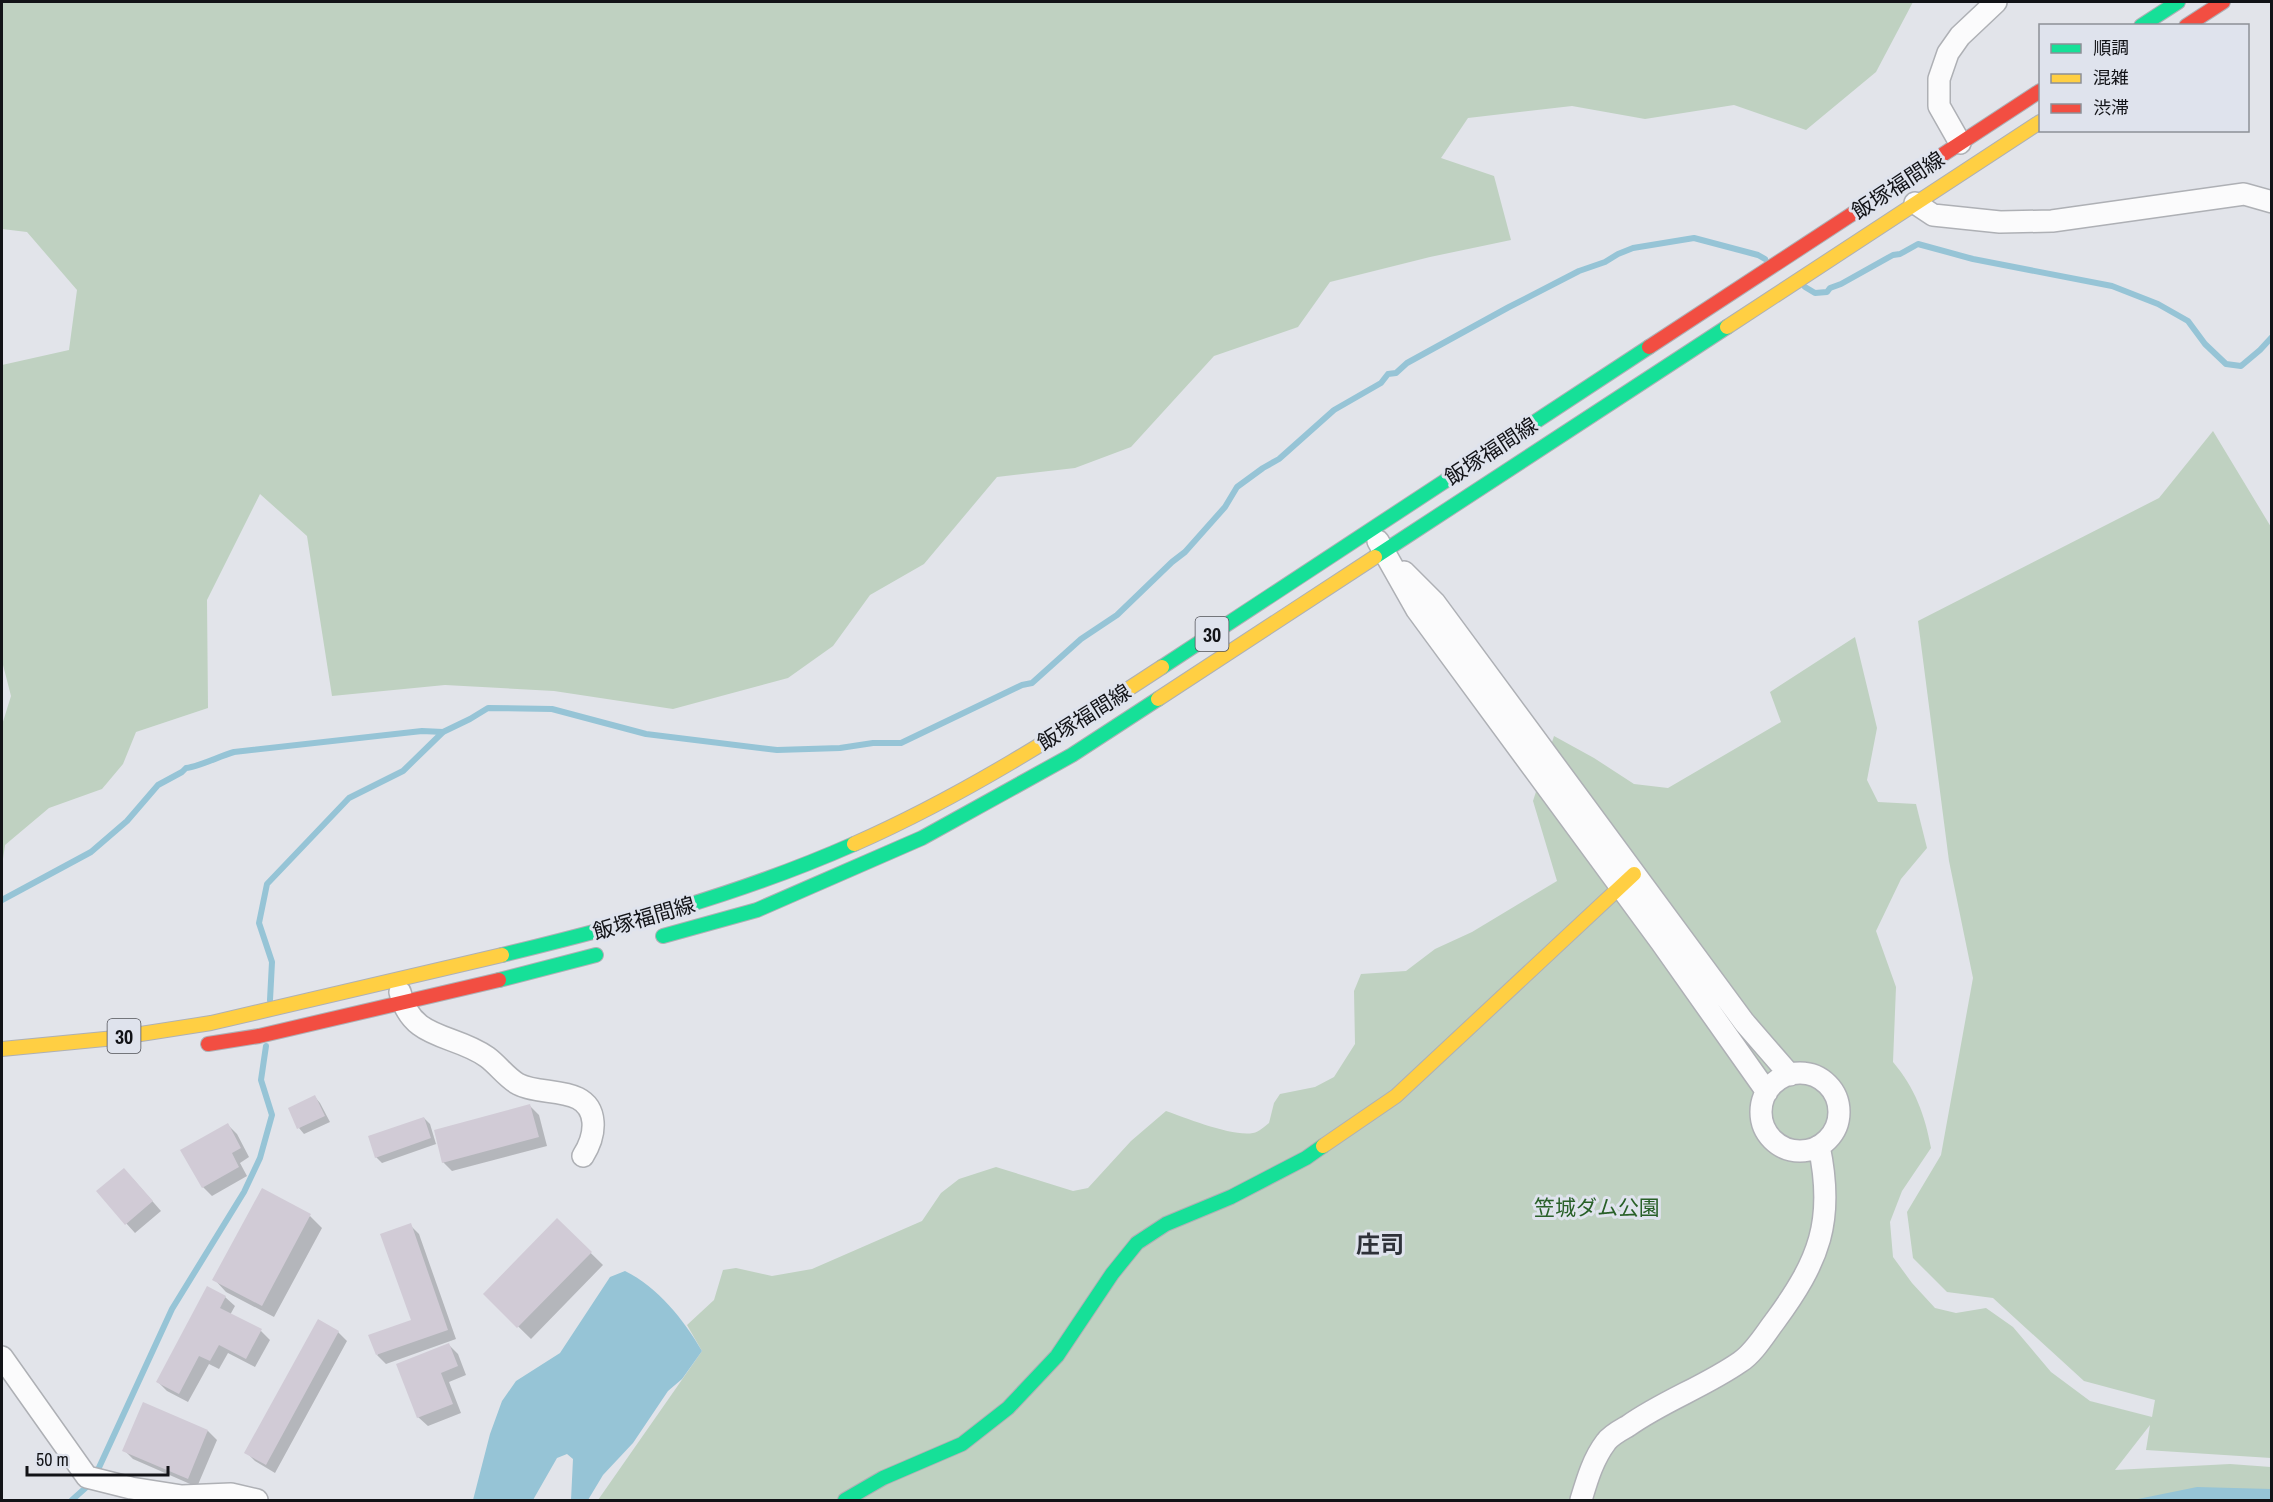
<svg xmlns="http://www.w3.org/2000/svg" width="2273" height="1502" viewBox="0 0 2273 1502" font-family="'Archivo Narrow','Noto Sans JP',sans-serif">
	<style>
		.green { fill: #bfd1c1 }
		.water { fill: #96c4d6 }
		.shadow { fill: #0003 }
		.lines { fill: none; stroke-linecap: round; stroke-linejoin: round }
		.stream { stroke: #96c4d6; stroke-width: 6 }
		.building { fill: #d1cbd6 }
		.street-casing { stroke: #aeb0b5; stroke-width: 24 }
		.fast-casing { stroke: #aeb0b5; stroke-width: 16 }
		.slow-casing { stroke: #aeb0b5; stroke-width: 16 }
		.jam-casing { stroke: #aeb0b5; stroke-width: 16 }
		.street { stroke: #fbfbfc; stroke-width: 21 }
		.fast { stroke: #16e098; stroke-width: 14 }
		.slow { stroke: #ffcf43; stroke-width: 14 }
		.jam { stroke: #f24e42; stroke-width: 14 }
		.labels { text-anchor: middle; dominant-baseline: central; stroke-width: 6; stroke-linejoin: round; paint-order: stroke }
		.shield { fill: #dfe3ed; stroke: #505157; stroke-width: 1.5 }
		.shield-label { font-size: 20px; font-weight: bold; fill: #121317 }
		.street-label { font-size: 21px; fill: #121317; stroke: #dfe3ed }
		.park-label { font-size: 21px; fill: #296028; stroke: #dfe3ed }
		.quarter-label { font-size: 24px; font-weight: bold; fill: #2e3139; stroke: #dfe3ed }
	</style>
	<rect width="100%" height="100%" fill="#e2e4ea"/>
	<path class="green" d="M2,2H1913L1876,72L1806,130L1734,105L1645,119L1572,106L1468,118L1441,158L1494,176L1511,240L1430,257L1330,282L1298,327L1214,356L1131,447L1075,468L997,477L924,564L870,595L833,646L788,678L673,709L554,691L445,685L332,696L307,536L260,494L207,600L208,708L136,732L123,764L102,789L49,808L5,845L2,866V725L11,696L2,661V365L69,350L77,290L27,232L2,229Z
		M2213,431L2271,527V1458L2146,1450L2150,1425L2115,1470L2230,1464L2271,1467V1500H598L702,1351L687,1325L714,1300L723,1270L736,1268L772,1276L812,1269L922,1221L941,1193L959,1179L996,1167L1073,1191L1088,1188L1131,1141L1166,1111C1186,1118 1233,1137 1253,1133C1259,1132 1265,1126 1269,1123L1274,1103L1280,1094L1315,1087L1334,1077L1355,1044L1354,991L1361,974L1406,971L1435,949L1472,932L1557,881L1533,801L1554,736L1594,758L1634,784L1668,788L1781,722L1770,692L1855,637L1877,728L1867,780L1878,802L1916,804L1927,848L1901,879L1876,931L1896,987L1893,1062C1915,1088 1925,1115 1931,1148L1902,1191L1890,1222L1893,1257L1912,1283L1935,1308L1956,1313L1986,1308L2013,1327L2051,1372L2090,1401L2152,1417L2155,1400L2084,1381L1993,1298L1947,1292L1913,1258L1907,1212L1941,1155L1973,978L1949,861L1918,621L2159,498Z"/>
	<path class="water" d="M625,1271C658,1287 684,1320 702,1351L682,1379L668,1391L633,1443L603,1475L588,1500H571L573,1459L567,1454L557,1458L533,1500H473L490,1434L502,1401L516,1381L560,1353L610,1277Z
		M2197,1487L2271,1489V1500H2133Z"/>
	<path class="shadow" d="M315,1097L320,1103L330,1122L304,1134L299,1128Z
		M530,1106L539,1115L547,1146L452,1171L443,1162L439,1143L382,1163L376,1157L424,1118L430,1124L436,1144Z
		M228,1125L237,1134L249,1157L240,1163L247,1176L212,1196L203,1187Z
		M133,1179L161,1211L135,1233L98,1192Z
		M310,1216L322,1228L274,1317L226,1292L214,1279Z
		M557,1220L603,1265L531,1339L485,1294Z
		M410,1225L419,1234L456,1339L386,1364L377,1355L412,1320Z
		M207,1288L225,1297L235,1306L230,1315L261,1331L270,1340L255,1367L228,1353L219,1369L209,1364L188,1402L167,1391L158,1382Z
		M338,1332L347,1341L275,1473L255,1461L246,1452Z
		M449,1345L458,1354L466,1375L449,1382L461,1413L428,1426L418,1417Z
		M208,1431L217,1440L197,1487L133,1459L124,1450Z"/>
	<g class="lines">
		<path class="stream" d="M1805,287L1815,293L1827,292L1830,288L1841,284L1893,255L1900,254L1918,244L1973,259L2112,286L2158,304L2188,321L2205,344L2226,364L2241,366L2260,350L2272,337
			M2,900L91,852L127,821L158,785L182,772L186,768C198,767 220,756 234,752L422,731L443,732
			M270,1000L272,962L259,923L267,884L349,798L403,771L443,732L470,719L488,708L552,709L646,734L777,750L840,748L873,743H901L1022,685L1032,683L1081,639L1117,615L1172,562L1185,552L1225,507L1237,487L1263,468L1279,459L1334,410L1381,383L1388,374L1396,373L1407,363L1509,307L1579,271L1605,262L1618,254L1633,248L1694,238L1758,255L1765,259
			M96,1474L172,1309L244,1192L260,1158L272,1115L261,1080L266,1046
			M72,1500L91,1483"/>
	</g>
	<path class="building" d="M315,1095L325,1116L297,1129L288,1108Z
		M530,1104L539,1137L442,1163L434,1130Z
		M424,1117L431,1138L375,1158L368,1136Z
		M228,1123L241,1148L232,1153L239,1167L202,1188L180,1150Z
		M124,1168L153,1201L125,1225L96,1191Z
		M262,1188L311,1214L262,1306L212,1280Z
		M557,1218L592,1252L517,1328L483,1294Z
		M411,1223L448,1330L376,1355L368,1335L411,1320L380,1234Z
		M207,1286L226,1296L220,1308L262,1329L246,1359L219,1345L210,1361L199,1356L179,1394L156,1382Z
		M318,1319L339,1331L266,1465L244,1453Z
		M449,1343L458,1366L441,1373L453,1404L417,1418L396,1364Z
		M143,1402L208,1430L188,1479L122,1451Z"/>
	<g class="lines">
		<defs>
			<path id="street" d="M1960,143L1939,106V79L1948,53L1960,36L1996,2
				M1915,203L1933,215L2000,222L2052,221L2244,194L2272,202
				M1378,541L1417,610L1661,942L1767,1092
				M1404,572L1435,603L1744,1022L1790,1075
				M400,992C411,1041 454,1033 487,1057C498,1065 506,1077 518,1084C542,1097 590,1084 593,1122C594,1135 590,1145 583,1156
				M1761 1112a39 39 0 1 1 78 0a39 39 0 1 1-78 0Z
				M2,1357L87,1477L131,1488L182,1496L231,1494L257,1500
				M1581,1500C1587,1480 1593,1459 1606,1442C1611,1435 1621,1430 1628,1426C1663,1401 1704,1387 1740,1362C1754,1353 1765,1334 1775,1321C1819,1261 1835,1221 1819,1146"/>
			<path id="fast" d="M2141,26L2178,2
				M1375,557L1727,327
				M1162,667L1649,347
				M663,936L757,910L922,838L1072,755L1158,699
				M502,955C622,926 741,894 854,844
				M499,980L596,955
				M845,1500L883,1478L962,1444L1008,1408L1057,1356L1112,1274L1137,1243L1166,1224L1231,1197L1306,1158L1323,1146"/>
			<path id="slow" d="M1727,327L2040,122
				M1158,699L1375,557
				M854,844C963,796 1063,732 1162,667
				M2,1049L115,1038L211,1023L502,955
				M1323,1146L1396,1096L1634,874"/>
			<path id="jam" d="M2186,26L2223,2
				M1649,347L2040,91
				M208,1044L259,1036L499,980"/>
		</defs>
		<use href="#street" class="street-casing"/>
		<use href="#fast" class="fast-casing"/>
		<use href="#slow" class="slow-casing"/>
		<use href="#jam" class="jam-casing"/>
		<use href="#street" class="street"/>
		<use href="#fast" class="fast"/>
		<use href="#slow" class="slow"/>
		<use href="#jam" class="jam"/>
	</g>
	<g class="labels">
		<g class="shield">
			<rect x="1195.5" y="617" width="33" height="34" rx="4.5"/>
			<rect x="107.5" y="1019" width="33" height="34" rx="4.5"/>
		</g>
		<g class="shield-label">
			<text x="1212" y="634">30</text>
			<text x="124" y="1036">30</text>
		</g>
		<g class="street-label">
			<text transform="translate(1898 185) rotate(-33)">飯塚福間線</text>
			<text transform="translate(1491 451) rotate(-33)">飯塚福間線</text>
			<text transform="translate(1084 717) rotate(-32)">飯塚福間線</text>
			<text transform="translate(644 918) rotate(-16)">飯塚福間線</text>
		</g>
		<g class="park-label">
			<text x="1597" y="1207">笠城ダム公園</text>
		</g>
		<g class="quarter-label">
			<text x="1380" y="1244">庄司</text>
		</g>
	</g>
	<rect width="2273" height="1502" fill="none" stroke="#121317" stroke-width="6"/>
	<rect x="2039" y="24" width="210" height="108" fill="#dfe3ed" stroke="#8d9097" stroke-width="1.5"/>
	<rect x="2051" y="44" width="30" height="9" fill="#16e098" stroke="#8d9097" stroke-width="1.5"/>
	<text x="2093" y="54" font-size="18" fill="#121317">順調</text>
	<rect x="2051" y="74" width="30" height="9" fill="#ffcf43" stroke="#8d9097" stroke-width="1.5"/>
	<text x="2093" y="84" font-size="18" fill="#121317">混雑</text>
	<rect x="2051" y="104" width="30" height="9" fill="#f24e42" stroke="#8d9097" stroke-width="1.5"/>
	<text x="2093" y="114" font-size="18" fill="#121317">渋滞</text>
	<path d="M27 1466v9h141v-9" fill="none" stroke="#121317" stroke-width="3"/>
	<text x="36" y="1466" font-size="18" fill="#121317" stroke="#dfe3ed" stroke-width="4.5" paint-order="stroke">50 m</text>
</svg>
